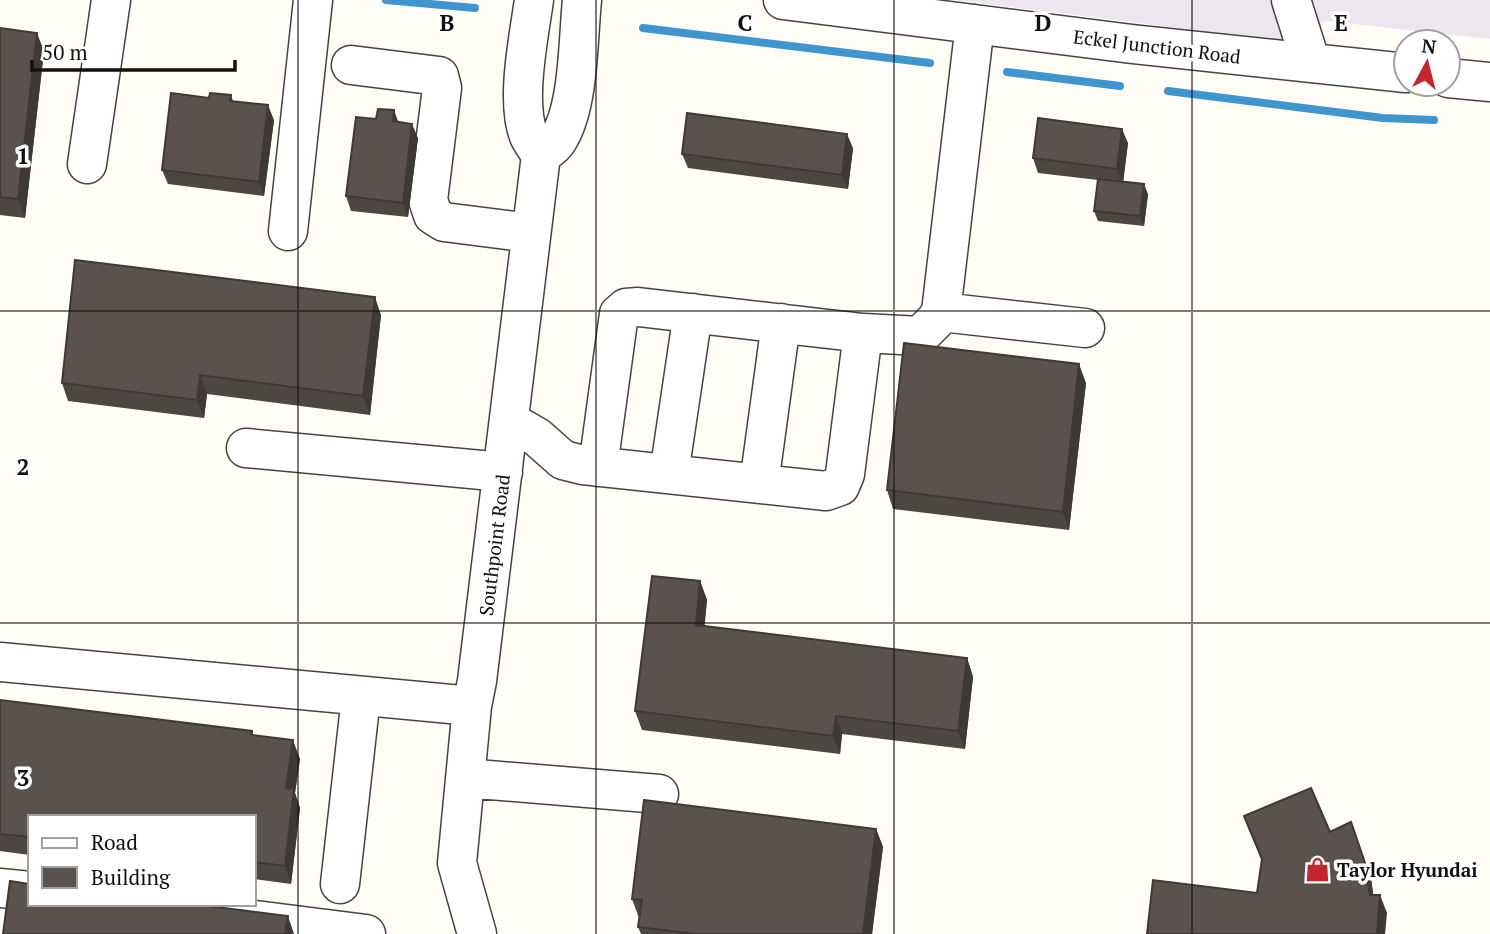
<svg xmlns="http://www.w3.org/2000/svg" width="1490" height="934" viewBox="0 0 1490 934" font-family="'PT Serif',serif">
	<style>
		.industrial { fill: #eee6ef }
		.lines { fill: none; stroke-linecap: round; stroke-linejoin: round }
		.stream { stroke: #3f96cf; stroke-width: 8 }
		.minor-casing { stroke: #444; stroke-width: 41 }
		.minor { stroke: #fff; stroke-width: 38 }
		.wall { fill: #4d4742 }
		.shaded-wall { fill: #3f3936 }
		.building { fill: #5a524d; stroke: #3f3936; stroke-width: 2 }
		.grid { fill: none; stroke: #111; stroke-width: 2; stroke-opacity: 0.55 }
		.labels { text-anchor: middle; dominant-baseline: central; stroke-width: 7; stroke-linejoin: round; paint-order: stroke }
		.street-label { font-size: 19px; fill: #111; stroke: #fff }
		.poi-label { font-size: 19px; font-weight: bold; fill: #111; stroke: #fff; text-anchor: start }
		.grid-label { font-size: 23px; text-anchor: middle; font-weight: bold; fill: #111; stroke: #fff; stroke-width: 7; stroke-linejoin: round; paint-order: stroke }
	</style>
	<rect width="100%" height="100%" fill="#fffdf5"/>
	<path class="industrial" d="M956,0H1490V39L1326,21L1281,41Z"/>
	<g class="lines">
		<path class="stream" d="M386,0L475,8
			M643,28L930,63
			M1007,72L1120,86
			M1168,91L1383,118L1434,120"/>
		<defs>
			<path id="minor" d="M783,0L1132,44L1406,73
				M1291,0L1311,63
				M351,65L439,76L442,88L428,200L433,215L444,222L531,233
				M1448,78L1490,82
				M541,155C549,149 556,145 560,136C579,103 578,39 582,0
				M87,164L111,0
				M288,231L313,0
				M941,312L1085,328
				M509,421L537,437L563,460L583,465L826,491L840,486L845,474L863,333L920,336L935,321L941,312L975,24
				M246,448L503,472
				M598,467L619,314L626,308L638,307L863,333
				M669,474L693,313
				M759,484L781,323
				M0,662L472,706
				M465,778L659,794
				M340,884L361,697
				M0,888L30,891
				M239,918L366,934
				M477,934L457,863L472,706L477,681L541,155C537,149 532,142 529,136C515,102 529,36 534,0"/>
		</defs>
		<use href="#minor" class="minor-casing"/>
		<use href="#minor" class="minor"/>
	</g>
	<path class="wall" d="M0,28L44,51L25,218L0,215Z
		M231,95L233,101L274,120L264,196L168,184L162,170L209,98Z
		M394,110L398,122L418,138L408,217L351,211L346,196Z
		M1128,143L1123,182L1148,194L1144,226L1098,221L1094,211L1098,180L1038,173L1033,158Z
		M853,148L848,189L688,168L682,154Z
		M381,315L370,415L207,394L204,418L68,401L62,383Z
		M1086,383L1069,530L893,509L887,490Z
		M700,581L707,600L704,626L967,658L973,677L965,749L842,734L840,754L642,730L635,711Z
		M0,700L254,736L300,759L295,793L300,808L291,884L254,879V817H30V855L0,851Z
		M1244,816L1330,832L1358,841L1371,878L1373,895L1387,913L1262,861Z
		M876,829L883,847L872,934H641L638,927L639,918L632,899Z"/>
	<path class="shaded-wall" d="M37,33L44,51L25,218L18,199Z
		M268,105L274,120L264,196L259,182Z
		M394,110L399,125L393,121Z
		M412,124L418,138L408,217L403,203Z
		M1122,129L1128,143L1123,183L1117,169Z
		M847,134L853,148L848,189L842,175Z
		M1144,184L1148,194L1144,226L1140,216Z
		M375,297L381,315L370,415L363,396Z
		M1079,364L1086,383L1069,530L1063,512Z
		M200,375L207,394L204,418L197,400Z
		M700,581L707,600L703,643L696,625Z
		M967,658L973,677L965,749L958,731Z
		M836,716L842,734L840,754L833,736Z
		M293,740L300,759L295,793L300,808L291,884L285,866L286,788Z
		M1351,822L1371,878L1376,914L1370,895Z
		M876,829L883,847L872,934H863Z
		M1380,895L1387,913L1385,934H1377Z
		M288,916L294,934H285Z"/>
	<path class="building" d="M0,28L37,33L18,199L0,197Z
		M171,93L209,98L210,93L231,95L230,101L268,105L259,182L162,170Z
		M378,109L394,110L393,121L412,124L403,203L346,196L356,117L376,119Z
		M687,113L847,134L842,175L682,154Z
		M1038,118L1122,129L1117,169L1033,158Z
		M1098,179L1144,184L1140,216L1094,211Z
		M75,260L375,297L363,396L200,375L197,400L62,383Z
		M904,343L1079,364L1063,512L887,490Z
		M652,576L700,581L696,625L967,658L958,731L836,716L833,736L635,711Z
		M0,700L252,731V735L293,740L286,788L294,789L285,866L254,862V817H30V837L0,834Z
		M1311,788L1330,832L1351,822L1364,860L1370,895H1380L1377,934H1147L1153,880L1257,893L1262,859L1244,816Z
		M644,800L876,829L863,934H695L638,927L642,900L632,899Z
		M10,881L30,884V904H192L288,916L285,934H3Z"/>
	<path class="grid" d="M298,0V934M596,0V934M894,0V934M1192,0V934M0,311H1490M0,623H1490"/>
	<defs>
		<symbol id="shop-bare" viewBox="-9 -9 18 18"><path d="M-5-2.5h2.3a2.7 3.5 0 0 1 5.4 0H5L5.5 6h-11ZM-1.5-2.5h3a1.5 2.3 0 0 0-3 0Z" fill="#c4262e" stroke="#fff" stroke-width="2.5" paint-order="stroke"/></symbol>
	</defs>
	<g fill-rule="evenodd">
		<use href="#shop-bare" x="1300" y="852" width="35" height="35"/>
	</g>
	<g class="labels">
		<g class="street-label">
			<text transform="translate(1157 46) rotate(7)">Eckel Junction Road</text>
			<text transform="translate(494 545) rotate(-83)">Southpoint Road</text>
		</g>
		<g class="poi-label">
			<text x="1337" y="869">Taylor Hyundai</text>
		</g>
	</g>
	<g class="grid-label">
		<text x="447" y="31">B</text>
		<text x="745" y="31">C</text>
		<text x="1043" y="31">D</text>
		<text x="1341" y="31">E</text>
		<text x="23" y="164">1</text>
		<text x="23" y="475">2</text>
		<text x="23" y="786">3</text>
	</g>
	<rect x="28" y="815" width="228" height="91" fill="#ffffff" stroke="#a0a0a0" stroke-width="2"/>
	<rect x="42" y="838" width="35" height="10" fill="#ffffff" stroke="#a0a0a0" stroke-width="2"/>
	<text x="91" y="850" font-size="21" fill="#111111">Road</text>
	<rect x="42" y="867" width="35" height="21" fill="#5a524d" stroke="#a0a0a0" stroke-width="2"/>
	<text x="91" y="885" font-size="21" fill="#111111">Building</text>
	<g transform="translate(1427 63) rotate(7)"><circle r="33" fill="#ffffff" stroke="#a0a0a0" stroke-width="2"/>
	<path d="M0-5L12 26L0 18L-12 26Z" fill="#c4262e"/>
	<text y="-10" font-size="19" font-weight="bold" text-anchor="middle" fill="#111111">N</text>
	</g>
	<path d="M32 60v10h203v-10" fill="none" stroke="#111111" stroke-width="3.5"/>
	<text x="42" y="60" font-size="21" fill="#111111" stroke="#ffffff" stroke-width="5" paint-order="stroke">50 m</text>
</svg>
